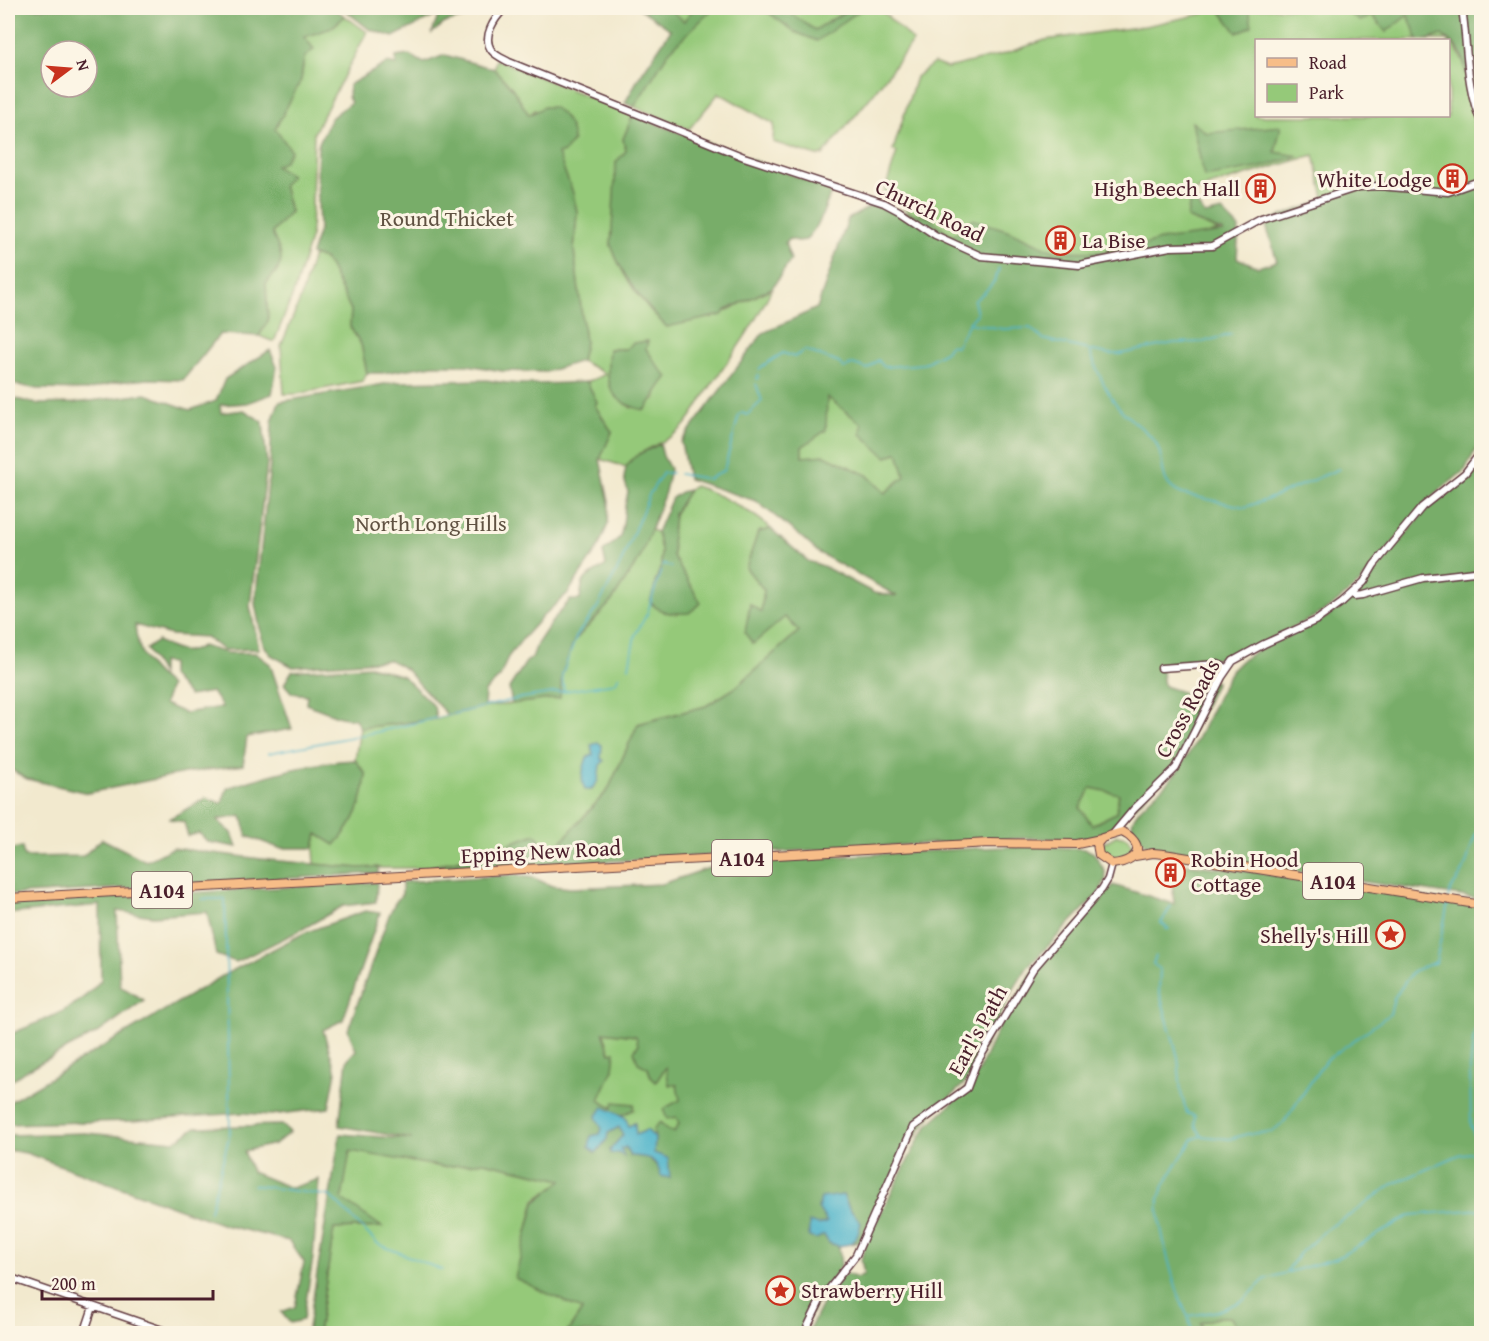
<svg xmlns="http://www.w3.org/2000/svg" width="1489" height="1341" viewBox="0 0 1489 1341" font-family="'Gentium Book Plus',serif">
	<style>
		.green { fill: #95c979; stroke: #707452; stroke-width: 1.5; fill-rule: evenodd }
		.forest { fill: #78ad69; stroke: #61664a; stroke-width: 1.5; fill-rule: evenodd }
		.water { fill: #4cb3ca; stroke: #4b697a; stroke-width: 1.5 }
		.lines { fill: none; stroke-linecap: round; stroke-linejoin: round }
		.stream { stroke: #4cb3ca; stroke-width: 1.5 }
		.minor-casing { stroke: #633d43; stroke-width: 9 }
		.major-casing { stroke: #633d43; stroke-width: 10 }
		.minor { stroke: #fff; stroke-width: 6 }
		.major { stroke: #f7bd88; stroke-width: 8 }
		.labels { text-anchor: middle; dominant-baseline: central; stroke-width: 6; stroke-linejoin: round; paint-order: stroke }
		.shield { fill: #fcf5e5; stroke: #7f5f63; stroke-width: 1.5 }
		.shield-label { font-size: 21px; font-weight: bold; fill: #4a1f2b }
		.poi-label { font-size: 22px; fill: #4a1f2b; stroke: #fcf5e5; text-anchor: end }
		.street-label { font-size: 22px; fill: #4a1f2b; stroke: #fcf5e5 }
		.park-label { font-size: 22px; fill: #605242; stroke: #fcf5e5 }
	</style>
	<rect width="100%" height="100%" fill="#fcf5e5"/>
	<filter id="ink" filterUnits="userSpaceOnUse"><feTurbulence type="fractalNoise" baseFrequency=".0167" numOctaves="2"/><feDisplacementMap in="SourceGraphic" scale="12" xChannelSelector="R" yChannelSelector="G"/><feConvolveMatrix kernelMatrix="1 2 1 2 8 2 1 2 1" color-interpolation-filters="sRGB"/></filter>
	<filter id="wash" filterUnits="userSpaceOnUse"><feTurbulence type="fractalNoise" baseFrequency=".008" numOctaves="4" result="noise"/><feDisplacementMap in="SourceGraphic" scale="24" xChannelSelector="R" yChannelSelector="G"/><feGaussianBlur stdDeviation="1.35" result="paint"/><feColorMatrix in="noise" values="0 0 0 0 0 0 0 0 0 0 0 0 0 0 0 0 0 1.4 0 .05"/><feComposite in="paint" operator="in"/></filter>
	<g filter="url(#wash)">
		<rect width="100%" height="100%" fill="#f2e9ce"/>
		<path class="green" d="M655,8H879L913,41L873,94L823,155L817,156L773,142L774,124L719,93L689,129L627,104L661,50L682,26Z
			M1212,8H1343H1341L1373,16L1386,32L1408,14L1418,40H1256V116H1448V40H1427L1442,35C1469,56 1467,75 1471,106C1473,114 1478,120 1481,127C1485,141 1481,169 1481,184L1445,194L1325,202L1314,155L1199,189L1191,194L1187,218L1219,231L1122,256L1047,263L953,236L928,217L911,213L898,203L883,196L897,152L893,150L916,77L934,63L947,68L1004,54L1045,40L1145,26L1202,14Z
			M345,16L367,32L314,133L311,236L295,289L274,342L259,336L268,321L266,283L278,270L272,233L290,212L283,185L274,166L275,129L301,80L304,58V37L331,28Z
			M496,59L633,115L623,139L626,151L611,245C622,276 644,305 667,327L697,319L712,318L772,288C755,325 731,357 708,390C700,402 692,418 682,428C665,445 639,448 626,467L600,459L612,432L595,406L597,402L587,382L606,374L581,361L585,342L574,250L577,212L535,110L529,115L512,88L494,69ZM609,349H646C659,366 661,379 655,399L631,408C602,386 609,382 609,349Z
			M313,255L324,259L330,267L351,310L350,327L361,344L367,373L363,381L297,394H284L281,346L300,300Z
			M826,396L862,424L887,457L898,452L905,476L885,493L867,475L802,457V447Z
			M694,486C715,492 756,513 771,529L758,532L764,590L761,613L750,604L754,643L785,616L800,630L735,688L706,706L638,724L608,790L550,854H480L424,868H359L315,864L314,848L317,834L335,844C357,820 362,806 366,774L355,760L360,728L435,719L484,707L559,698L562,675L574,641L611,602L641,556L650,530L657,532L661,550V566L655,582L664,612L678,614L701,603L673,556L672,534L674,514L689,490Z
			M1091,788L1119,793L1116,813L1091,825L1080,808Z
			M1117,835L1127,837L1132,845V850L1122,857L1108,859L1100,853V845Z
			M603,1032L636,1036L651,1077L666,1066C673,1076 680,1086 680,1099C680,1109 675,1114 679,1124L674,1132L667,1130L661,1123L655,1138L647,1130L636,1135L634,1123L629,1127L622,1115L633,1110L612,1108L598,1100L613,1069L614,1053L611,1054Z
			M350,1150L443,1167L484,1162L563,1180L535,1200L516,1277L582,1310L567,1333L318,1334L334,1229L381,1227L341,1199Z
			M1220,1317H1230L1237,1326L1234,1333H1203L1200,1323Z"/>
		<path class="forest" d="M8,8H333L345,16L331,28L304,37L314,49L304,58L301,80L275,129L291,150L284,162L275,166L291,175L283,185L290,212L272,233C283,259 287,261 266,283L268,321L259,336L220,334L183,380L148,379L117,382L88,390L37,389L8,383ZM51,51H87V87H51Z
			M342,8H456L460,12L494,9L445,23L432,33L439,14L393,37L369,29Z
			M639,8H669L684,21C694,5 696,7 714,8L670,50L634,107L625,103L638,79L671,30Z
			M762,8H783L815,30L851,8H863L817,41L795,32Z
			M1220,8H1249L1252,26L1237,33L1219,9Z
			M1341,8H1481V120L1471,95L1462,55L1454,44L1442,35L1427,40H1418L1408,15L1386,32L1373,16L1360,21Z
			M409,55L424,63L445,55L494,69L512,88L529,115L544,107H553C565,115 572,126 573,141L564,152L558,154L573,193L577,212L574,250L585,342L581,361L546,372L502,371L468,365H433L383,373H367L361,344L350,327L351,310L330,267L324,259L311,254L319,230L317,173L318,145L331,118L351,102L348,97L349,85L387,63L396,65V57Z
			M633,115L832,190L819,223L806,240L798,241L789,239L785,243L791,260L772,288L726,310L722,315L667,327C644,305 622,276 611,245L616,162L626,151L623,139Z
			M1192,122L1207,133L1281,126L1275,152L1299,156L1258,168L1204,177Z
			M1369,183L1444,194L1481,184L1482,438L1465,470L1429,499L1360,583L1331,607L1310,619L1235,656L1161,666L1164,686L1182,692L1191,703L1195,704L1198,695L1195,685L1196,682L1208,679L1216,682L1181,756L1169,773L1108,833C1083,842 1056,839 1030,838L448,870L427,869L480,854L536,834L550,854L608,790L638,724L706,706L735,688L799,631L785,617L753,644L745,633L750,604L761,612L764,590L746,568L758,532L771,529L808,561L823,566L874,593L897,596L819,553L799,535L756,501L688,479L681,442L763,333L817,308L848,219L873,205L928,217L953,236L972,219L1007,230L1054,251L1105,252L1114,255L1160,240L1224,232L1187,218L1191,194L1205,215L1222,211L1239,228L1237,258L1258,267L1277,261L1265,222ZM827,397L862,424L861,434L885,456L887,457L898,452L905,476L885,493L867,475L825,455L802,457V447L826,430ZM1091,788L1119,794L1116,813L1092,825L1080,808Z
			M648,341L646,349C654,359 658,369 668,377C658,387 654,399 645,410C606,403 606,382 609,349H626L633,343Z
			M270,350L277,367L272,394L247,403L220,405L221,413L244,410L263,422L267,464L250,606L259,649L223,650L206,637L171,635L135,625C138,655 147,666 170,686L164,704L185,713L222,707L212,692L189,696L171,676V663L161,662V674L146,649L158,641C173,650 186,656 202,646L227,653H255L270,664L292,729L247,737L243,765L185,773L88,793L27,779L8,768V397L37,404L74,403L146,394L190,410L216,401L225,379Z
			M487,380C521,387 553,383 587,382L597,402L595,406L612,432L600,459L609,502L608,524L598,548L568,593L543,616L524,637L508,657L500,677L485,691L484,707L447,715L406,669L390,660L293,667L271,655L263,644L255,604L270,465L272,422L279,402L396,382Z
			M660,444L663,456L670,469L665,492L641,556L611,602L574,641L562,675L560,698L512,704L509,688L526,662L532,658L537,644L553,620L570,600H580C582,573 587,579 606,565L603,552L620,537L623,525L625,506L628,492L624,478L626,467L632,459L641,453Z
			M1481,450V899L1277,869L1153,848C1144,843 1132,836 1132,825C1132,811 1160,791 1170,780C1197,749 1211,706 1231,671L1242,660L1256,651L1319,622L1355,597L1431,504L1450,493L1467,479L1477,463Z
			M689,490L674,514L672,534L673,556L701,603L689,613C674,614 660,614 650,602L661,566V550L657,532L672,498L681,492Z
			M370,666L403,676L434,706L436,719L360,728L355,719L340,717L306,704L307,695L292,693L284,684L292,671Z
			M355,760L366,774C362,806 357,820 335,845L317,834L314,848H279L247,836L242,816L217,820L232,833L237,847L208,842L199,833L188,836L184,822L169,819L206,798L222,803L227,788C269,775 310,762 355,760Z
			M102,839L146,861L173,848L270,860L359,868L378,867V873L8,895V850L22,847L24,857L83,856Z
			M1037,846L1086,849L1094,853L1105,871L1106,879L1099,893L1027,968L1010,995L974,1068L964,1084L932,1114L911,1142L859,1242L851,1244L858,1234L861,1223L849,1208L843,1195L821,1199L827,1222L819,1225L829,1243L839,1246L841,1266L821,1295L801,1333H567L582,1310L515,1278L535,1202L562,1180L484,1162L443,1167L350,1151L342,1199L382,1227L334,1229L318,1333L307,1334L340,1134L412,1139L339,1126L347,1060L356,1050L348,1030L389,915L395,903L402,894V882L514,875L534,878L552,886L571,888L662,884L715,866L760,861L979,848ZM603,1032L636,1036L638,1045L634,1051L638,1063L648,1068L651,1077L656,1082L666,1067L669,1085H677L680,1100L663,1109L667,1119L676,1117L679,1124L674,1132L667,1130L660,1122L653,1129L655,1138L654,1153L669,1178L648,1157L630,1156L626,1147L621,1149L623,1155L610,1150L623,1135L619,1127L608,1133L607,1139L595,1153L591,1136L600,1134L611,1111L622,1115L633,1110L634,1104L614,1102L612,1108L599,1100L613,1069L615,1052L610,1053Z
			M1176,863L1256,872L1481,907V1333H1234L1237,1326L1230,1317H1220L1200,1323L1203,1334H807L822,1304L842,1276L847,1274L857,1278L864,1274L861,1260L865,1244L920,1137L930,1123L959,1097L977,1074L999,1027L1032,971L1067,933L1090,913L1113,885L1174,904L1172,882Z
			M377,882L376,902L343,906L301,930L236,962L216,955L207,912L153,916L117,911L120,986L144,1000L99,1032L25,1071L8,1083V1035C43,1020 76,1011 101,980L100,905L8,914V903Z
			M365,911L380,913L343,1020L323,1030L336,1072L329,1108L271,1115L241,1113L133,1121L8,1124V1103L224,975L304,933Z
			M282,1125L290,1132L275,1144L244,1151L252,1172L291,1188L319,1179L313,1258L303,1320L290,1323L281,1312L295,1307L304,1262L289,1241L224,1225L26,1153L8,1150V1135L86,1133L175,1141L196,1127Z"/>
		<path class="water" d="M598,743L602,745L601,758L604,761L600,765L598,781L591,790H585C579,778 584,768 587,757L593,755L591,745Z
			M603,1107L625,1117L629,1126L635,1123L636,1135L647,1130L655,1138L654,1153L668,1158L670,1178L661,1176C656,1157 649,1157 630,1156L626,1147L621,1149L624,1156L618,1153L611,1154L610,1150L623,1135L619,1127L608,1133L607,1139L596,1153L589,1147L591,1136L600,1134L602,1129L596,1117Z
			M843,1195L849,1208L861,1223L858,1234L851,1244L839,1246L829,1243L824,1235L816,1239L809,1237V1222L819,1225L827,1222L818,1208L821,1198Z"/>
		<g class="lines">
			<path class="stream" d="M969,323L977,314L974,301C986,291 996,284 999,268
				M1037,334L1043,339L1089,350C1097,370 1107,395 1122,411C1132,422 1149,431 1156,443C1167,463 1156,483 1182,494L1245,507L1266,500L1339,469
				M1089,350L1109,354H1120L1174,343L1203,342L1232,334
				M923,364L946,351L950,345L956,346L969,323L1003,329L1030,328L1036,333
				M759,370L761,367L783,353L794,357L805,350L839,363L844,368L853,364L868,369L878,360L884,367L922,364
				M757,379L758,375
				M679,474L709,479L724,470L739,415L742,413L747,415L762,401L756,384
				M629,667L635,635L647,614L663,564L671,567
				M564,692L562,675L577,635L597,608L620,565L650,493L663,473H672
				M269,753L377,732L521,698L615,683L619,676
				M1448,898C1451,885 1457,883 1462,873C1470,857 1471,839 1482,823
				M202,899H225L230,1133L210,1211
				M1166,929H1169L1161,923L1171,906
				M1156,956L1153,964L1160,969L1159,991L1178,1057L1181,1093L1187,1113L1195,1116V1125L1201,1135
				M1474,1152L1477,1141L1471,1126L1470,1068L1474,1033L1482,1018
				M253,1185L330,1196L378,1244L442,1270
				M1287,1271L1300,1253L1328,1228L1350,1215L1391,1185L1461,1154L1482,1152
				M1188,1316C1177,1300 1153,1212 1160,1195C1166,1178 1183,1155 1193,1139L1201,1136L1230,1139L1247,1134L1271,1132L1284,1122L1325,1061L1390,1014L1394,998L1413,971L1436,962L1448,903
				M1193,1334L1188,1316L1218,1311L1244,1300L1265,1279L1337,1258L1411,1215L1482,1209"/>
		</g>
	</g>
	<g filter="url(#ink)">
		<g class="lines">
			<defs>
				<path id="minor" d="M505,8C495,18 481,37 492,51C496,56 504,59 509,62L744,157L884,203L899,211L935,235L981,256L1079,265L1170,247L1212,246L1261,219L1359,187L1379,186L1448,192L1482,180
					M1462,8C1468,47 1465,87 1482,124
					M1352,593L1355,596L1363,595L1423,578L1482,571
					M1161,668L1218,664L1227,668
					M1113,834L1134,809L1176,768L1222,677L1233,661L1264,644L1317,620L1342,602L1364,582L1374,565L1422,507L1465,473L1478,456L1482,444
					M8,1277L174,1334
					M84,1334L93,1307
					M804,1334L821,1299L856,1255L913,1127L967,1088L976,1064L1033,969L1102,889L1108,879L1112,864"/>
				<path id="major" d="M1122,832C1127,834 1130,836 1134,841C1145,856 1124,863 1112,864L1099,855L1097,844L1102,838Z
					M1135,856L1153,853L1164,854L1482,905
					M8,898L989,843L1077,844L1101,839"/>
			</defs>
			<use href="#minor" class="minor-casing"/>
			<use href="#major" class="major-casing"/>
			<use href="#minor" class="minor"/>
			<use href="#major" class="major"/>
		</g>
	</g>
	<defs>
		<symbol id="building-ring" viewBox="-11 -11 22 22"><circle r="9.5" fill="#fcf5e5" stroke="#c8321e" stroke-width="1.5"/><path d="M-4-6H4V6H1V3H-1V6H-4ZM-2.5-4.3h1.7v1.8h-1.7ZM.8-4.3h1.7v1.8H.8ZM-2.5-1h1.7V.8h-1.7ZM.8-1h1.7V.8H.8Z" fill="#c8321e"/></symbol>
		<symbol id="sight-ring" viewBox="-11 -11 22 22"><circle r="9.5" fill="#fcf5e5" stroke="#c8321e" stroke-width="1.5"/><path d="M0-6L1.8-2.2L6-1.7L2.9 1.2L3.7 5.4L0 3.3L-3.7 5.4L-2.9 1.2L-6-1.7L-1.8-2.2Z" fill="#c8321e"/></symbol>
	</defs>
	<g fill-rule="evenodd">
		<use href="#building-ring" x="1436" y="162" width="33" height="33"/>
		<use href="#building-ring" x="1244" y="172" width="33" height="33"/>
		<use href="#building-ring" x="1044" y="224" width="33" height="33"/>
		<use href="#building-ring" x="1154" y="856" width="33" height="33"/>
		<use href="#sight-ring" x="1374" y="918" width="33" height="33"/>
		<use href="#sight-ring" x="764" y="1274" width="33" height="33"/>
	</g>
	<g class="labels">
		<g class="shield">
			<rect x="712" y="840" width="60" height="36" rx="4.5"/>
			<rect x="1303" y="863" width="60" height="36" rx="4.5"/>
			<rect x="132" y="872" width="60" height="36" rx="4.5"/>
		</g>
		<g class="shield-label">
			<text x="742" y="858">A104</text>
			<text x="1333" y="881">A104</text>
			<text x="162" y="890">A104</text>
		</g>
		<g class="poi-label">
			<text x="1432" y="179">White Lodge</text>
			<text x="1240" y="188">High Beech Hall</text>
			<text x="1082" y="240" text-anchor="start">La Bise</text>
			<text x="1191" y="859" text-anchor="start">Robin Hood<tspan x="1191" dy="25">Cottage</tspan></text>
			<text x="1369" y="935">Shelly's Hill</text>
			<text x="801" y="1290" text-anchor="start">Strawberry Hill</text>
		</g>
		<g class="street-label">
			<text transform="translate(930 210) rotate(26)">Church Road</text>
			<text transform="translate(1187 708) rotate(-61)">Cross Roads</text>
			<text transform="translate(541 851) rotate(-3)">Epping New Road</text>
			<text transform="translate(977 1030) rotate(-61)">Earl's Path</text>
		</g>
		<g class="park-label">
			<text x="447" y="218">Round Thicket</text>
			<text x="431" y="523">North Long Hills</text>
		</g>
	</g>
	<rect width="1489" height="1341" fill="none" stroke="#fcf5e5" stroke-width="30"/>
	<rect x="1255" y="39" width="195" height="78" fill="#fcf5e5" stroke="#b59f9b" stroke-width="1.5"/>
	<rect x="1267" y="58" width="30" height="9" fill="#f7bd88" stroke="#b59f9b" stroke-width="1.5"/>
	<text x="1309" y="69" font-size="18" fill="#4a1f2b">Road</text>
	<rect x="1267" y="84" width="30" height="18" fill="#95c979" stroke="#b59f9b" stroke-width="1.5"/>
	<text x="1309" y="99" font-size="18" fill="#4a1f2b">Park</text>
	<g transform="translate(69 69) rotate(74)"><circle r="28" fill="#fcf5e5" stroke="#b59f9b" stroke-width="1.5"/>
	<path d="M0-4.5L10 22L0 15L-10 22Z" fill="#c8321e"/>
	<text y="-9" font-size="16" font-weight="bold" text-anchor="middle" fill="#4a1f2b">N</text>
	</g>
	<path d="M42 1290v9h171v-9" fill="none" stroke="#4a1f2b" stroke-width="3"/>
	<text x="51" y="1290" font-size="18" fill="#4a1f2b" stroke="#fcf5e5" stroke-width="4.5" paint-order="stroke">200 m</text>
</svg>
